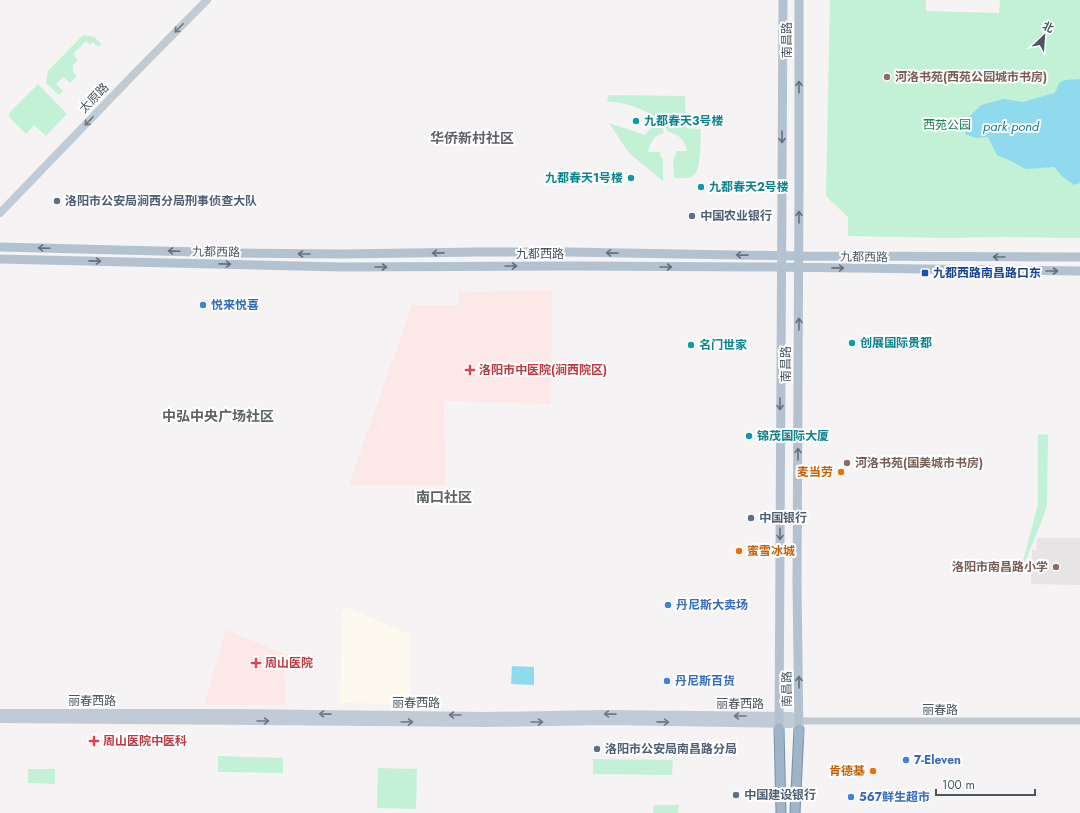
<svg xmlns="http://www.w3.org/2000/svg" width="1080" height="813" viewBox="0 0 1080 813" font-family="Jost,'Noto Sans SC',sans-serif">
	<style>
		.commercial { fill: #fdf9ef }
		.education { fill: #e6e4e5 }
		.medical { fill: #fce8e6 }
		.green { fill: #c3f1d5 }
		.water { fill: #90daee }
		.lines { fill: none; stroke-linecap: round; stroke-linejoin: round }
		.trunk-casing { stroke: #7690ad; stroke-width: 11 }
		.tertiary { stroke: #c1cad2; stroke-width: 7 }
		.secondary { stroke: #c1cbd6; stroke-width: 8 }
		.primary { stroke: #b3c2d1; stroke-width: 9 }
		.trunk { stroke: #9fb4c9; stroke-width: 9 }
		.oneway { stroke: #6e7984 }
		.oneway2 { stroke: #64717d }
		.education-dot { fill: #8d6e63; stroke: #fff; stroke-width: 1.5 }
		.culture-dot { fill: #0f9aa8; stroke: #fff; stroke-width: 1.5 }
		.service-dot { fill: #5c6f8a; stroke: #fff; stroke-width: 1.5 }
		.transit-dot { fill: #1a4fb4; stroke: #fff; stroke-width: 1.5 }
		.shop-dot { fill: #3f7fe0; stroke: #fff; stroke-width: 1.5 }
		.health-dot { fill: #e0444e; stroke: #fff; stroke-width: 1.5 }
		.food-dot { fill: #e8710a; stroke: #fff; stroke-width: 1.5 }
		.labels { text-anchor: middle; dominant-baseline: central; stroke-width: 4; stroke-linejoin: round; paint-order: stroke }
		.street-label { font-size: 12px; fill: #4a5661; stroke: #fff }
		.education-label { font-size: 12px; font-weight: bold; fill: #785e54; stroke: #fff; text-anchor: start }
		.culture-label { font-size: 12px; font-weight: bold; fill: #0d838f; stroke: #fff; text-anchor: start }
		.park-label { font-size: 12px; fill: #17864f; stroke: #fff }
		.service-label { font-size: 12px; font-weight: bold; fill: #4e5e75; stroke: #fff; text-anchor: start }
		.transit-label { font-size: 12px; font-weight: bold; fill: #164399; stroke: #fff; text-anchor: start }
		.shop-label { font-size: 12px; font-weight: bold; fill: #366cbe; stroke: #fff; text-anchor: start }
		.health-label { font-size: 12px; font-weight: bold; fill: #be3a42; stroke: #fff; text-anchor: start }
		.food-label { font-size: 12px; font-weight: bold; fill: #c56008; stroke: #fff; text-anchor: end }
		.water-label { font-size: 13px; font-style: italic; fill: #0c7c9b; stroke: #fff }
		.quarter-label { font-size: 14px; font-weight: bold; fill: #5f6368; stroke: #fff }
	</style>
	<rect width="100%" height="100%" fill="#f5f3f3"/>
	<path class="commercial" d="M346,607L408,634H410V704L340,703L342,613Z"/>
	<path class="education" d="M1037,538H1080V585L1031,584L1032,550H1036Z"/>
	<path class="medical" d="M552,290L551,404L444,401L445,486L349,485L412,305H459V291L475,292Z
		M226,630L297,659L295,668H284L285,705H204Z"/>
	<path class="green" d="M830,0H926V11L999,13L1000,0H1080V238L1003,237L946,238L848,236V217L826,196Z
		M83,35L94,37L102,44L98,47L93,42L90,45L86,41L73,54L78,60L73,65V72L77,76L70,83L63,77L56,84L63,91L59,95L46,83L48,71Z
		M38,84L67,114L46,136L34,125L26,134L10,118L9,115V113Z
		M609,95L685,96L686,128L701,129C700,140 702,170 693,176C688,179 680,178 674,178L673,160L676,154V151H687C685,140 679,134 668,132C666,127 662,122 658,119C646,109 622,101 607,102Z
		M656,120L661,125L664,133C654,135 650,142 648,152H660L661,157L663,159V181L629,153L609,123L645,135L652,127Z
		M1048,434L1047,505L1044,515L1018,580L1038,504V435Z
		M218,756L283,758V773L218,772Z
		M593,759L673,760L672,775L593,774Z
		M378,768L417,769L416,809L377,808Z
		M28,769H55V784L28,783Z
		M654,805H679L678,813H653Z"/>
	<path class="water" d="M1080,79V183L1074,185L1063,177L1054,167L1026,169L1011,161L997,155L988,137L976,138L965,134L967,119L981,105L1004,99L1023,102L1054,93C1057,90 1057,88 1058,85C1062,78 1074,80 1080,79Z
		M512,666L534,667V685L511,684Z"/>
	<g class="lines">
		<defs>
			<path id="trunk" d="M779,728L781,813
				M795,813L799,729"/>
		</defs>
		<use href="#trunk" class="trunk-casing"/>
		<path class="tertiary" d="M799,721H1080"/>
		<path class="secondary" d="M0,213L136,72L207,0
			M0,713H242L487,716L605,714L791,716L799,721
			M0,719L487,723L605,721L791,724L799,721"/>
		<path class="primary" d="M799,0V186L797,584L799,737
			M0,247L239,253L343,254L477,252H568L799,256L1080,257
			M0,259L342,267L571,266L781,267L1080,271
			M779,735L783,0"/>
		<use href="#trunk" class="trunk"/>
	</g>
	<defs><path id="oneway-shaft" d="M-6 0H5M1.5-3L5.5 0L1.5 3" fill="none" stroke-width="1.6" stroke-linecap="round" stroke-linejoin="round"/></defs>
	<g class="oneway">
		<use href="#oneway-shaft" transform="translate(179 28) rotate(135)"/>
		<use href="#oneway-shaft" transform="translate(89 121) rotate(134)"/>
		<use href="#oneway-shaft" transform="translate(325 714) rotate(-179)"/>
		<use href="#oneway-shaft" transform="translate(610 714) rotate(-179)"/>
		<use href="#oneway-shaft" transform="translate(455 715) rotate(-180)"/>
		<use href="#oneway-shaft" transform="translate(740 716) rotate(-180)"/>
		<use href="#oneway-shaft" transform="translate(263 721)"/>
		<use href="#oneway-shaft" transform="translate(407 722)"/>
		<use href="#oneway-shaft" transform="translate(537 722)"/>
		<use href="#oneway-shaft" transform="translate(663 722) rotate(1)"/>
	</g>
	<g class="oneway2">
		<use href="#oneway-shaft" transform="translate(799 87) rotate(-90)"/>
		<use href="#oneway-shaft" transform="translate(782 137) rotate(90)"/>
		<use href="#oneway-shaft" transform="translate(799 217) rotate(-90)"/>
		<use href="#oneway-shaft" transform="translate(44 248) rotate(-178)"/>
		<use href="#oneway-shaft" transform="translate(174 251) rotate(-178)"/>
		<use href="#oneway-shaft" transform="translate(438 253) rotate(179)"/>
		<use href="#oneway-shaft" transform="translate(612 253) rotate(-179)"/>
		<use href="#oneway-shaft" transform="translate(304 254) rotate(-180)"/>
		<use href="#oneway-shaft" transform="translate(742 255) rotate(-179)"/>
		<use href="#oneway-shaft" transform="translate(999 257) rotate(-180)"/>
		<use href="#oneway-shaft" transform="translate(95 261) rotate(1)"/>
		<use href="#oneway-shaft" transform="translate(225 264) rotate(1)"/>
		<use href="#oneway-shaft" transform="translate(511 266)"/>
		<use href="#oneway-shaft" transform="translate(381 267)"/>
		<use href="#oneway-shaft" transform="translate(666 267)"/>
		<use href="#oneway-shaft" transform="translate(838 268) rotate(1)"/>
		<use href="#oneway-shaft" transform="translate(1052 271)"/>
		<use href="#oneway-shaft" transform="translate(799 324) rotate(-90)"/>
		<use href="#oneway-shaft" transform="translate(780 404) rotate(90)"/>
		<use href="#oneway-shaft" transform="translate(798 454) rotate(-90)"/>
		<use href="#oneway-shaft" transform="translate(780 534) rotate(90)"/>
		<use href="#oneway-shaft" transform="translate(799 682) rotate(-91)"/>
	</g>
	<g class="education-dot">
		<circle cx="887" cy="77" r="4"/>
		<circle cx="847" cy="463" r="4"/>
		<circle cx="1056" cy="567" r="4"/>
	</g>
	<g class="culture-dot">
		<circle cx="636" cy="121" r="4"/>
		<circle cx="631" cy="178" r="4"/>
		<circle cx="701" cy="187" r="4"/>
		<circle cx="852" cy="343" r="4"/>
		<circle cx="691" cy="345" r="4"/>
		<circle cx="749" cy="436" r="4"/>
	</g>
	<g class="service-dot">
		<circle cx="57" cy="201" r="4"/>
		<circle cx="692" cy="216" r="4"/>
		<circle cx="751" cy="518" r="4"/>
		<circle cx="597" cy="749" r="4"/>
		<circle cx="736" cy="795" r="4"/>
	</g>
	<rect class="transit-dot" x="921" y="269" width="8" height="8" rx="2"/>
	<g class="shop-dot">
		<circle cx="203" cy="305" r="4"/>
		<circle cx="668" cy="605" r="4"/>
		<circle cx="667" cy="681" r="4"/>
		<circle cx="906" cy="760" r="4"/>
		<circle cx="851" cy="797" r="4"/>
	</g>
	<g class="health-dot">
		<path d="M468 364h4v4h4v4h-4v4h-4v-4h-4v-4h4z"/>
		<path d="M254 657h4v4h4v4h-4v4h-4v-4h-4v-4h4z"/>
		<path d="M92 735h4v4h4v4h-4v4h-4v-4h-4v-4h4z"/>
	</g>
	<g class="food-dot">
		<circle cx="841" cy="472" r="4"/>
		<circle cx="739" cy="551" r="4"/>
		<circle cx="873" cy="771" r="4"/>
	</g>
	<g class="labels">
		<g class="street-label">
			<text transform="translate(787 40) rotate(-90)">南昌路</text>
			<text transform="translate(94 98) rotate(-46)">太原路</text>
			<text transform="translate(216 252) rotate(1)">九都西路</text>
			<text x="540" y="254">九都西路</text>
			<text transform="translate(864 257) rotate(1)">九都西路</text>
			<text transform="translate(786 364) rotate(-90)">南昌路</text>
			<text transform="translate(787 689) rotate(-91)">南昌路</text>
			<text x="92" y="701">丽春西路</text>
			<text x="416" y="703">丽春西路</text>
			<text x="740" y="704">丽春西路</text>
			<text x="940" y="710">丽春路</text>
		</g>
		<g class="education-label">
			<text x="895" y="77">河洛书苑(西苑公园城市书房)</text>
			<text x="855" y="463">河洛书苑(国美城市书房)</text>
			<text x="1048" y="567" text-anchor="end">洛阳市南昌路小学</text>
		</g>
		<g class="culture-label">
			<text x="644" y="121">九都春天3号楼</text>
			<text x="623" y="178" text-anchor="end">九都春天1号楼</text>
			<text x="709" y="187">九都春天2号楼</text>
			<text x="860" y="343">创展国际贵都</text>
			<text x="699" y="345">名门世家</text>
			<text x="757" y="436">锦茂国际大厦</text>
		</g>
		<g class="park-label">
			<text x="947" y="125">西苑公园</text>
		</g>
		<g class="service-label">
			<text x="65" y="201">洛阳市公安局涧西分局刑事侦查大队</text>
			<text x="700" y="216">中国农业银行</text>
			<text x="759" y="518">中国银行</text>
			<text x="605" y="749">洛阳市公安局南昌路分局</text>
			<text x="744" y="795">中国建设银行</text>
		</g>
		<g class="transit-label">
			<text x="933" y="273">九都西路南昌路口东</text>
		</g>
		<g class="shop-label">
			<text x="211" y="305">悦来悦喜</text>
			<text x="676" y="605">丹尼斯大卖场</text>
			<text x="675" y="681">丹尼斯百货</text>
			<text x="914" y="760">7-Eleven</text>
			<text x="859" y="797">567鲜生超市</text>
		</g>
		<g class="health-label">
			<text x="479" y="370">洛阳市中医院(涧西院区)</text>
			<text x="265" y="663">周山医院</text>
			<text x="103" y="741">周山医院中医科</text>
		</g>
		<g class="food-label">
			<text x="833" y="472">麦当劳</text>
			<text x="747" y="551" text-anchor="start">蜜雪冰城</text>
			<text x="865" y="771">肯德基</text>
		</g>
		<g class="water-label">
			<text x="1011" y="126">park pond</text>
		</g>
		<g class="quarter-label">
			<text x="472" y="138">华侨新村社区</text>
			<text x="218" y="416">中弘中央广场社区</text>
			<text x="444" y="497">南口社区</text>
		</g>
	</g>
	<g transform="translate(1044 36) rotate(25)" stroke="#ffffff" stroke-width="3" paint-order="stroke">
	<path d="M0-3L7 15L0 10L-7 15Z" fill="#4a5661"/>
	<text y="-6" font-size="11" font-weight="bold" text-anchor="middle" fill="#4a5661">北</text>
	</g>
	<path d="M936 789v6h99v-6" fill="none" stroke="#4a5661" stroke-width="2"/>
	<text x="942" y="789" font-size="12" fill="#4a5661" stroke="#ffffff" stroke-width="3" paint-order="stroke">100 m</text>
</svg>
